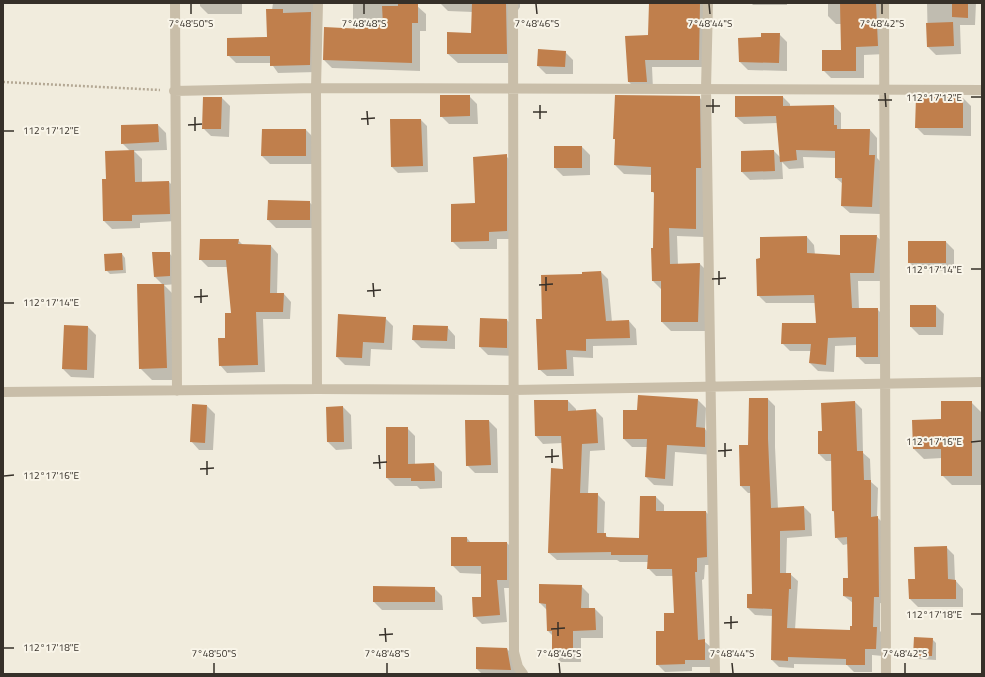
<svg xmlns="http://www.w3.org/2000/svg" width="985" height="677" viewBox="0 0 985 677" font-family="'Titillium Web',sans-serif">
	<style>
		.shadow { fill: #0003 }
		.building { fill: #c07f4c }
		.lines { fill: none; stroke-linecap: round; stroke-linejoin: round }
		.path { stroke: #b4a894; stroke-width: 2.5; stroke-dasharray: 2 2; stroke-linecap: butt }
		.street { stroke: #c9bea9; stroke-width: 10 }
		.ticks { fill: none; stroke: #363029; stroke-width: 1.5 }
		.ticks-label { font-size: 10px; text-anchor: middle; fill: #363029; stroke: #f9f5e9; stroke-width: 4; stroke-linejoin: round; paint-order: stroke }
	</style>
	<rect width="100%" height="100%" fill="#f1ecdd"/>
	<path class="shadow" d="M200,3H242V14H208L200,6Z
		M273,3H321L317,72L278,73L271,63H236L228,55L268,38Z
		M353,3H408L417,6L426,14V31H420V71L332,68L324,60L353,30Z
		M440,3H520V7L516,13V63H458L448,54L472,34L473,12L448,11Z
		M650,3H708L706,67H652L653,89H636L629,82L649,36Z
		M751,3H787V5H753Z
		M828,3H884L885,54L864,55V78H831L823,70L842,51L841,24H836L828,16Z
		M927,3H976L975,25H960L961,54L936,55L928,47Z
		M779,34L787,42V71L748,70L740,62L762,38Z
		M565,52L573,60V74H546L538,66Z
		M469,96L477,104L478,124H449L441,116Z
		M699,97L708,106L704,237L677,236L678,265L700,264L709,273L707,331H671L662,322V290L653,281L655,195L652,191V175L624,174L615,165L616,141L614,138Z
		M783,97L790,104V107L834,106L841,113V130H870L877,138V158L882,163L880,214L850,213L842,206L843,184L836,178V158L803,157L804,168L789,169L782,162L783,179L750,180L742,172L774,151L781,158L778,123L744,124L736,117Z
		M222,98L230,106L229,137L211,136L203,128Z
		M963,98L971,106V136L924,135L916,127Z
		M421,120L427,126L428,172L398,173L392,167Z
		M158,125L166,133L167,150L134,151L142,159V183L169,182L177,190V221L140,223V228L112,229L104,221L107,180L130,151L122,143Z
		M306,130L314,138V164H270L262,156Z
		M582,147L590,155V175L563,176L555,168Z
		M506,156L514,164V239H497V249H460L452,241Z
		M309,202L318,210V228H276L268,220Z
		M876,236L884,243L882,281H858L859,309H877L885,317L886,364H865L857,356V345L835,346L834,372L818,371L810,363L811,351H790L782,343L817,324L816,303H766L758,295L807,237L814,245L815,255L842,256Z
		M238,240L244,246H271L278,254L277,294H284L291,302L290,319H263L265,372L227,373L220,365L232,314L228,267H208L200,259Z
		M909,242H946L954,250V271L917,270L909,262Z
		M153,253H169L177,261L178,284L164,285L176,297L178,380H152L140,368L163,285L155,277Z
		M122,254L125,258L126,273L110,274L106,270Z
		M601,272L608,279L612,322L629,321L636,329L637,345L593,346V358L573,357L574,376H547L539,369L543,320L583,275Z
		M936,306L944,314L943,335H919L911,327Z
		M385,318L393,326L392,350L371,349L370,366L345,365L337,357Z
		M507,320L515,328V356L488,355L480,347Z
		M88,327L96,335L94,378L71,377L63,369Z
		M447,327L455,336V349L421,348L413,340Z
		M639,396L698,400L706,408L705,429L712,437L713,455L675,452L673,486L654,485L646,477L647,447H632L624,439L638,411Z
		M768,399L775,406V447L778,509L804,507L811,514L812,536L787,538L786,574H790L798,581L795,630L851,631L853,627V603L844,596L849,579L848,544L843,545L836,537L835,513L833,511L832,461H826L819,454L823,432L855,402L862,409L863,453L870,459L871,482L878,488L877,517L885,525L886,604L880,603V631L884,635L883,656L872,655V672H854L847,665L794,664V668L779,667L772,660L773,616L755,615L748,608V595H753L751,493H748L741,486L749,446Z
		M568,401L576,409V411L595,410L603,418L605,450L590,451L588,494H597L605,502L604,534L610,539H640L641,497H656L664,505V512H706L713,519L714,565H705L704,579L702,580L705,642L712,648V667H692V671L665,672L657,664L665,632L675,614L673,576H656L648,568L649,562H620L617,560H557L549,553L564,470L562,443L543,444L536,436Z
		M971,402L982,413V485H952L942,475V458L924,459L914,449L942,420Z
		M207,406L215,414L213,450H199L191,441Z
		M343,407L351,415L352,449L336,450L328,442Z
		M489,421L497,429L498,473H475L467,465Z
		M407,428L415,436V465L434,464L442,472V488L420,489L417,486H395L387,478Z
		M467,538L471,543H507L515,551V588H504L507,622L482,624L474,616L482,598V574L460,573L452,565Z
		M946,547L954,555L955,580L963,589V607H918L910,599L909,580H916Z
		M581,586L589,594V609H595L603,617V638H581V662H561L553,654V636L548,631L547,610L540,603Z
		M434,588L442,596L443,610H382L374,602Z
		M932,639L936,643V660L918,659L914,655Z
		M507,649L515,657L518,674H482L477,669Z"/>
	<path class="building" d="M398,3H418V23H412V63L323,60L324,27L363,29V25H383L382,6H398Z
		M472,3H506L507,54H447V32L471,33Z
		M649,3H700L699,60H645L647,82H628L625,36L648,35Z
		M840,3H876L878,46L856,47V71H822V50H841Z
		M952,3H968V18L952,17Z
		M266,9H283V13L311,12L310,65L270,66V56H227V38L267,37Z
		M953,22L954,46L927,47L926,23Z
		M761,33H780L779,63L739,62L738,38L761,37Z
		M538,49L566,51L565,67L537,66Z
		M440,95H470V116L440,117Z
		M615,95L700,96L701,168H696V229L669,228L670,264L700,263L698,322H661V281H652L651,248H653L654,192H651V167L614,165L615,139H613Z
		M735,96H783V106L834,105V125H837V129H870L869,155H875L872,207L841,206L842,178H835V151L796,150L797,160L780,162L776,116L735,117Z
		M203,97H222L221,129H202Z
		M916,97H963V128H915Z
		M390,119H421L423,166L391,167Z
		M158,124L159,142L121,144V125Z
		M262,129H306V156H261Z
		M554,146H582V168H554Z
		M134,150L135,182L169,181L170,214L132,215V221H103L102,179H106L105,151Z
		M774,150L775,171L741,172V151Z
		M507,154V231L489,232V241L451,242V204L475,203L473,157Z
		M268,200L310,201V220H267Z
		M840,235H877L874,273H850L852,308H878V357H856V337L828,338L826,365L809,363L811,344H781L782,323H816L814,295L757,296L756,259L760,258V237L807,236V253L840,255Z
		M200,239H239L238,244L271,245L270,293H284L283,312H256L258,365L219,366L218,338H225V313H231L226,260H199Z
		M908,241H946V263H908Z
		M152,252H170V276L154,277Z
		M122,253L123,270L105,271L104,254Z
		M601,271L606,321L629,320L630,338L586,339V351L566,350L567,369L538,370L536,319H542L541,275L582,274V272Z
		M137,284H164L167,368L139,369Z
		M910,305H936V327H910Z
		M338,314L386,317L384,343L363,342L362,358L336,357Z
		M480,318L507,319V348L479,347Z
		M64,325L88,326L87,370L62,369Z
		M413,325L448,326L447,341L412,340Z
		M638,395L698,399L696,427L705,428V447L667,445L665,479L645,477L647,439H623V410H637Z
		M749,398H768V439L771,508L804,506L805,530L780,531V573H791V589H789L787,628L850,630V626H852V597L843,596V578H848L847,537L835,538L834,511H832L831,454H818V431H822L821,403L855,401L857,451H863L864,480H871V517L878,516L879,597H874L873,627H877L876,649H865V665H846V659L788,657V661L771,660L772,609L747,608V594H752L750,486H740L739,445H748Z
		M534,400H568V411L596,409L598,443L582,444L580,493H598L597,533H606V537L639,538L640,496H656V511H706L707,557L697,558V572H695L698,640L705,639V660H685V664L656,665V631H664V613H674L672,569H647L648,555H611V552L548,553L551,468L563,469L561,436H535Z
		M941,401H972V476H941V449H913L912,420L941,419Z
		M192,404L207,405L205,443L190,442Z
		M343,406L344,442H327L326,407Z
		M465,420H489L491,465L466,466Z
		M386,427H408V464L434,463L435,481H411V478H386Z
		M451,537H467V542H507V580H497L500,615L473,617L472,597H481V566H451Z
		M947,546L948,579L956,580V599H909L908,579H915L914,547Z
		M539,584L582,585L581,608H595L596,630L573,631V655H552V631H547L546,604L539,603Z
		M373,586L435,587V602H373Z
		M914,637L933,638L932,656H913Z
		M476,647L507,648L511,670L476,669Z"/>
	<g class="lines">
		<path class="path" d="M3,82L160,90"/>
		<path class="street" d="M175,3L177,391
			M513,3L514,652L518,667L523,674
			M708,3L706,89L715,674
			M884,3L886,674
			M174,91L316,88L982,90
			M317,389L316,88L318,3
			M3,392L317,389L513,390L982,382"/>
	</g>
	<path class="ticks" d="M191,4V14M364,4V14M536,4L537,14M709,4L710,14M882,4V14M885,93L886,107M971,97H981M713,99V113M878,100H892M540,105V119M706,106H720M367,111L368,125M533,112H547M195,117V131M361,119L375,118M188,125L202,124M4,131H14M971,269H981M719,271V285M546,277V291M712,279L726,278M373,283L374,297M539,285L553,284M201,289V303M367,291L381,290M194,297L208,296M4,303H14M971,442L981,441M725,443V457M552,449V463M718,451L732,450M379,455L380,469M545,457L559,456M207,461V475M373,463L387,462M200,469L214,468M4,476L14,475M971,614H981M731,616V629M558,622V636M724,623L738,622M385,628L386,642M551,629L565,628M379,635L393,634M4,648H14M214,663V673M387,663V673M559,663L560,673M732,663L733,673M905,663V673"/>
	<g class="ticks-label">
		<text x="191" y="27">7°48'50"S</text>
		<text x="364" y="27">7°48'48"S</text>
		<text x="537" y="27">7°48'46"S</text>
		<text x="710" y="27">7°48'44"S</text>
		<text x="882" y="27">7°48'42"S</text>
		<text x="934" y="101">112°17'12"E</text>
		<text x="51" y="134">112°17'12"E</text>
		<text x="934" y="273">112°17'14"E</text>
		<text x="51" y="306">112°17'14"E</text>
		<text x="934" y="445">112°17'16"E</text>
		<text x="51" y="479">112°17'16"E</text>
		<text x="934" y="618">112°17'18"E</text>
		<text x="51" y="651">112°17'18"E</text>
		<text x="214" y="657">7°48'50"S</text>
		<text x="387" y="657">7°48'48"S</text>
		<text x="559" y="657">7°48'46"S</text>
		<text x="732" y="657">7°48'44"S</text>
		<text x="905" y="657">7°48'42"S</text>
	</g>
	<rect width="985" height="677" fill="none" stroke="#363029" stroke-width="8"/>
</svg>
